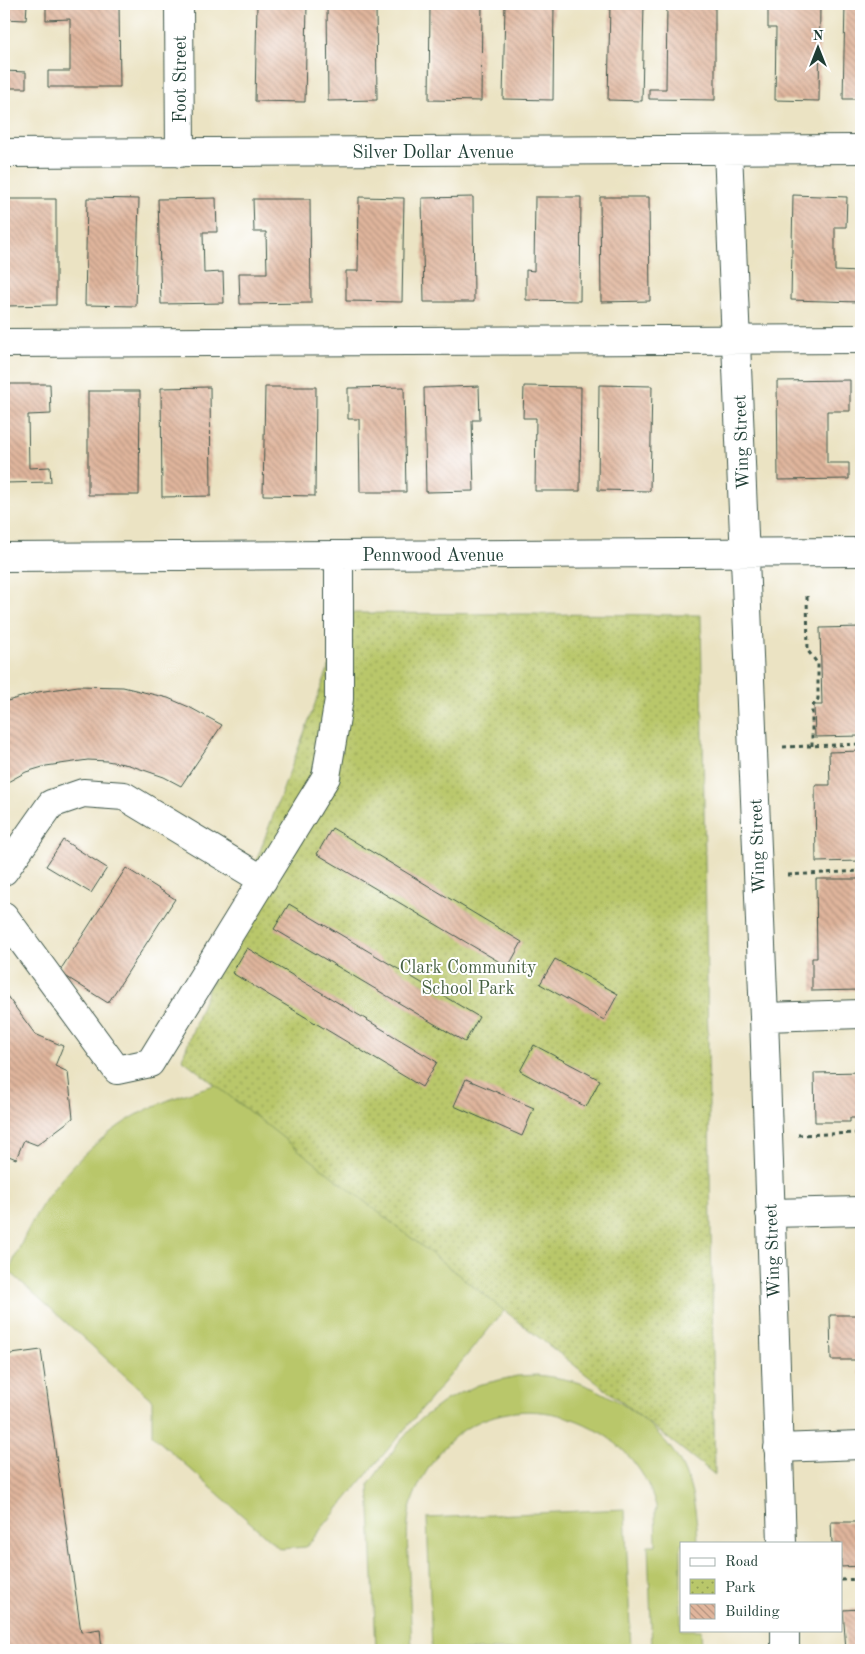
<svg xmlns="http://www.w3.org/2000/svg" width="865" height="1654" viewBox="0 0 865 1654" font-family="'Old Standard TT',serif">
	<defs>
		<pattern id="park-dots" width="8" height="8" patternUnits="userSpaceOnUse" patternTransform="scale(1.25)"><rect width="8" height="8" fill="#b9c76a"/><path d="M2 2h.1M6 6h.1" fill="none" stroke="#96a358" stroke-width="1.8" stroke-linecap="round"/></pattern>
		<pattern id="building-back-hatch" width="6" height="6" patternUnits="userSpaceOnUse" patternTransform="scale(1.25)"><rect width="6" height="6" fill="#e0b59c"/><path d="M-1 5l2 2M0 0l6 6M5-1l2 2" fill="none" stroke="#b59480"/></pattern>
	</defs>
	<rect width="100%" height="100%" fill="#fff"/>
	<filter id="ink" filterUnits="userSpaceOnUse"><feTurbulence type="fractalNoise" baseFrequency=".02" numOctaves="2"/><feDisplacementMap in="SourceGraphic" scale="10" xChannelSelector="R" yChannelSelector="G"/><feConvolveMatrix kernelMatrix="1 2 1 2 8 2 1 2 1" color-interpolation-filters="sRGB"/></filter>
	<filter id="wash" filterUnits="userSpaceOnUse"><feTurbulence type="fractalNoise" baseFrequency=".0096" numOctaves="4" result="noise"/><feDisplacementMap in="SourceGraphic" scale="20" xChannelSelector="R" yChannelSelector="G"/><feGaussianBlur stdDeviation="1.12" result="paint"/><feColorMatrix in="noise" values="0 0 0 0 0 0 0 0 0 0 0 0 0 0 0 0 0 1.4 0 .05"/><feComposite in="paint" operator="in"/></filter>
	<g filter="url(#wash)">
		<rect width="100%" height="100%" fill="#ebe3c3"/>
		<path fill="#b9c76a" stroke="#6c824f" d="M225,1082L525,1286L306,1547L280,1549L152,1435V1400L9,1271C18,1251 27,1229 39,1210C63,1171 100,1135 140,1113C167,1099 196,1090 225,1082Z
			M537,1375C553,1377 570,1379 585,1385C622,1399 666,1432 683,1468C694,1492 697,1517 698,1543H681V1630H701L702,1650H652L648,1545H656L655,1510H657C639,1432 545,1388 474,1424C447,1437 425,1469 414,1496C404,1521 408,1548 409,1574C410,1600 411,1625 412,1650H376L369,1484L398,1444L419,1420L446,1400L478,1385L517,1376Z
			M625,1509L631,1650H432L427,1518Z"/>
		<path fill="url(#park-dots)" stroke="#6c824f" d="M349,613L701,615L715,1475L182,1059Z"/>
		<g id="blocks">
			<path fill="url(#building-back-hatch)" d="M4,4H27L26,20L4,19Z
				M46,4H119L120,87H48V71H70V19L46,20Z
				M257,4H307L305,102L255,101Z
				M327,4H376L377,100L328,101Z
				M430,4H482L481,101L429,100Z
				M505,4H554L553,100L503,99Z
				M610,4H644L642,101L608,100Z
				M667,4H715V100L649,99V89H666Z
				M768,4H820L819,101L775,100L776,28H768Z
				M845,4H861V99H843Z
				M4,71L26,72V88H4Z
				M793,195L847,197L846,227H835V271L860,272L859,302L791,300Z
				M359,197L404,198L402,302L346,301V271H358Z
				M473,197L474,302H424L422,198Z
				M535,197H581L580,301L526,300V270L534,271Z
				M600,197H649L650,301L601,302Z
				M87,198L139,199L136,306L85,305Z
				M216,198L217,232H203L204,273L223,272L224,303L161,304L158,199Z
				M5,199H56V305L6,306Z
				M253,199H310L311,303L240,304L239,273H267L266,232H254Z
				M850,380V411H827V463H849V479L778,480L777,381Z
				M4,384H50L51,414L28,415L29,468L50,467L51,482L4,483Z
				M599,385L652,386L650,491L598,490Z
				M479,386L480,420H472L474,491L426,492L424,388Z
				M524,386L581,387L580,491H535L536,418H523Z
				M210,387L211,496L162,497L161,388Z
				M265,387H316L315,496L263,495Z
				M404,387L406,492H360L359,419H348V388Z
				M88,391H140L139,495H88Z
				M861,627V736L815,737L814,705H822L820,628Z
				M78,686L123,687L168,698L189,707L222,725L181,786L164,777L129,765L107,761L88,760L46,766L26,772L4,784V702L38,692Z
				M861,751V861L816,862L815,785H830L829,752Z
				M332,828L522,942L508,967L317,854Z
				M63,840L107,868L91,893L46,866Z
				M126,868L175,899L108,1003L59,972Z
				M816,879H859L861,990L812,991V958H817Z
				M289,904L479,1017L465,1042L274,929Z
				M247,948L437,1062L422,1087L232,973Z
				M555,959L618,994L604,1020L540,984Z
				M4,992L35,1034L63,1046L55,1066L68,1072L73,1118L37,1145L24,1140L16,1159L4,1154Z
				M534,1045L600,1080L586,1107L520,1071Z
				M861,1072V1118H850V1122H815L814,1073Z
				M466,1079L534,1108L522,1136L454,1106Z
				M830,1315H861V1374H858V1360H831Z
				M41,1350L81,1632L100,1629L102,1650H4V1355Z
				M856,1506H861V1566L841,1567V1543H832L831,1522H856Z
				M861,1609V1650H846L843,1610Z"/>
		</g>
	</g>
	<g filter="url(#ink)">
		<use href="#blocks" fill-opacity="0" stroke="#3e5649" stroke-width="1"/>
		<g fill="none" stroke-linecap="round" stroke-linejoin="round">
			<defs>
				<path id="minor" d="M179,4L180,153
					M728,150L764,1017L782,1543
					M4,153L861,149
					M4,343L861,339
					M4,557L861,552
					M4,871L51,804L83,793L124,796L263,880
					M4,916L117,1070L150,1063L326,777L339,699V555
					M764,1017L861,1014
					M770,1213L861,1211
					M778,1448L861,1445
					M785,1630V1650"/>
			</defs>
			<use href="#minor" stroke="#3e5649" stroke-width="30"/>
			<path stroke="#3e5649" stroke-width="3" stroke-dasharray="4 4" stroke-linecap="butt" d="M807,596L808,651L818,664V699L812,707V746
				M783,747L861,744
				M788,875L861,871
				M798,1135L861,1133
				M841,1580L861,1579"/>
			<use href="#minor" stroke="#fff" stroke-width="28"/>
		</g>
	</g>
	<g text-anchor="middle" stroke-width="4" stroke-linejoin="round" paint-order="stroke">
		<g font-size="18" fill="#1f3d34" stroke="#fff">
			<text transform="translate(180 79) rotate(-90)" y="6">Foot Street</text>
			<text x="433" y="158">Silver Dollar Avenue</text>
			<text transform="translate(741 442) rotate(-92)" y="6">Wing Street</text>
			<text x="433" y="561">Pennwood Avenue</text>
			<text transform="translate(757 846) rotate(-92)" y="6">Wing Street</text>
			<text transform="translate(772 1251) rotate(-92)" y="6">Wing Street</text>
		</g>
		<g font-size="18" fill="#466042" stroke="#fff">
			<text x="468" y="973">Clark Community<tspan x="468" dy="21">School Park</tspan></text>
		</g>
	</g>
	<rect width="865" height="1654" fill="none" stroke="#fff" stroke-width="20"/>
	<rect x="680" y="1542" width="162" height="90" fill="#ffffff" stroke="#a5b1ae"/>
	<rect x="690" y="1558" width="25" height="8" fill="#ffffff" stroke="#a5b1ae"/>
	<text x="725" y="1566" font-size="15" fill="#1f3d34">Road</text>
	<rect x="690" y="1579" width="25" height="15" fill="url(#park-dots)" stroke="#a5b1ae"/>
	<text x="725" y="1592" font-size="15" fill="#1f3d34">Park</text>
	<rect x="690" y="1604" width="25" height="15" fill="url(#building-back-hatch)" stroke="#a5b1ae"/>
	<text x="725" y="1616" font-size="15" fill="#1f3d34">Building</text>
	<g transform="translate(818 48)" stroke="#ffffff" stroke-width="4" paint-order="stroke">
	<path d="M0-4L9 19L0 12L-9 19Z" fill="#1f3d34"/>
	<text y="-8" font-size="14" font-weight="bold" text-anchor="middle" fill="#1f3d34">N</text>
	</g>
</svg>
